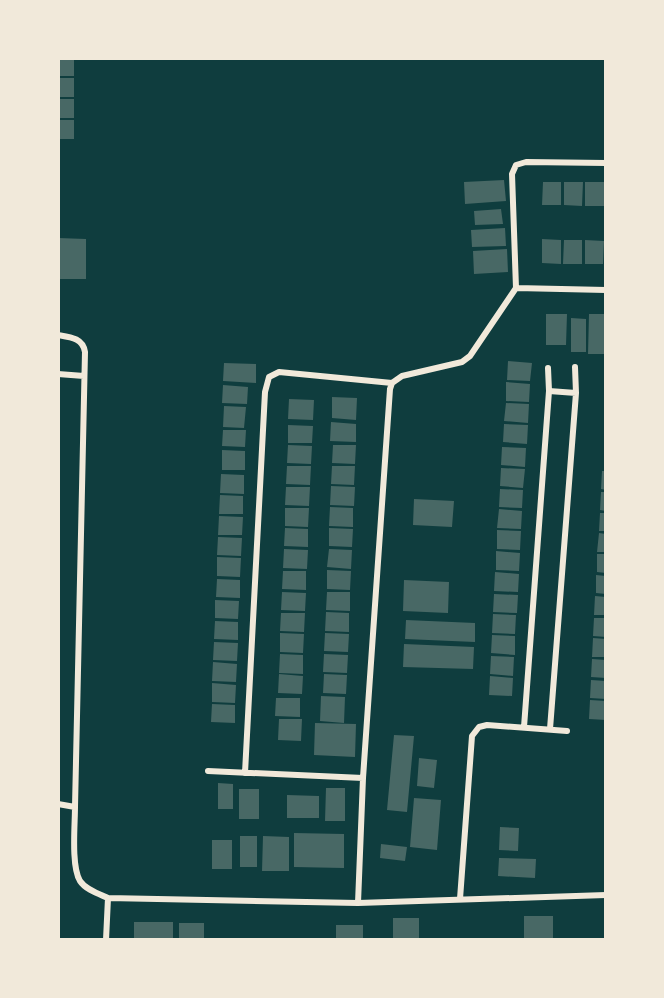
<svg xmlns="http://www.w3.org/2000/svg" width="664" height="998" viewBox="0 0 664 998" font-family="Roboto,sans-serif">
	<rect width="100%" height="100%" fill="#0f3d3e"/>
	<path fill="#486865" d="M58,58H74V76H58Z
		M58,78H74V97H58Z
		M58,99H74V118H58Z
		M58,120H74V139H58Z
		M504,180L506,201L465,204L464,182Z
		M543,182H561V205H542Z
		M564,182H583L582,206L564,205Z
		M585,182H604V206H585Z
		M501,209L503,224L475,225L474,211Z
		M505,228L506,246L472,247L471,230Z
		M58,238L86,239V279H58Z
		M542,239L561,240V264L542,263Z
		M564,240H582V264H563Z
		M585,240L604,241L603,264H585Z
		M507,249L508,272L474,274L473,251Z
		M546,314H567L566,345H546Z
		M589,314H606V354H588Z
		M571,318L586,319V352H571Z
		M508,361L532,363L530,381L507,380Z
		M224,363L256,364V383L223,381Z
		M506,382L530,384L529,402L506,401Z
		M223,385L248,387L247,404L222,403Z
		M332,397L357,398L356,420L332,418Z
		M289,399L314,400L313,420L288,419Z
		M506,403L529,404L528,423L504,421Z
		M224,406L246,407L244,428L223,427Z
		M331,422L356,424V442L330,441Z
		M504,424L528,425L527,444L503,442Z
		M288,425L313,426L312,443H288Z
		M223,430H246L245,447L222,446Z
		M288,445L312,446L311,464L287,463Z
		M333,445H356L355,464L332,463Z
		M502,447L526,448L525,467L501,465Z
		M222,450L245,451V470H222Z
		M287,466H311L310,485L286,484Z
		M332,466H355L354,485L331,484Z
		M501,468L525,469L523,488L500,486Z
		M602,471H606V490L601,489Z
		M221,474L244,475V494L220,493Z
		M331,486L355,487L354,506L330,505Z
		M286,487H310L309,506L285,505Z
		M500,489L523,490L522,508L499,507Z
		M601,492H606V511L600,510Z
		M220,495L243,496V514H219Z
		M414,499L454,501L452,527L413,525Z
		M330,507L353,508V527L329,526Z
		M285,508H309L308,527L285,526Z
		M499,509L522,511L521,529L497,528Z
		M600,513H606V531H599Z
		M219,516L243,517L242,535H218Z
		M285,528L308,529V547L284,546Z
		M329,528L353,529L352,547L329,546Z
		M497,530L521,531L520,550L497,549Z
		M599,533L606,534V552H597Z
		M218,537L242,538L241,556L217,555Z
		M284,549L308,550L307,569L283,568Z
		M329,549L352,550L351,569L327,567Z
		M496,551L520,553L519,571L496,570Z
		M597,554H606V573L597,572Z
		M217,557L241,558L240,577L217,576Z
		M327,570L351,571L350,590L327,589Z
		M283,571H306V590L282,589Z
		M495,572L519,574L518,592L494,591Z
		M596,575L606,576V594L596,593Z
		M217,579L240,580V598L216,597Z
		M404,580L449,582L448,613L403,611Z
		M282,592L306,593L305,611L281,610Z
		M327,592H350V611L326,610Z
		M494,594L518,595L517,613L493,612Z
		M595,596L606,597V615H594Z
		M215,600L239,601L238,619L215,618Z
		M326,612L349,613V632L325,631Z
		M281,613H305L304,632L280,631Z
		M493,614L516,615L515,634L492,633Z
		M594,618H606V637L593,636Z
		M406,620L475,623V642L405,639Z
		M215,621L238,622V640L214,639Z
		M280,633L304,634L303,653L280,652Z
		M325,633L349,634L348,652L324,651Z
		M492,635L515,636V655L491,653Z
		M593,638L606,639V657H592Z
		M214,642L238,643L237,661L213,660Z
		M404,644L474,647L473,669L403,667Z
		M280,654L303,655V674L279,673Z
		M324,654L348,655L347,673L323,672Z
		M491,656L514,657L513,676L490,674Z
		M592,659L606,660V678L591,677Z
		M213,662L237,664L236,682L212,681Z
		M279,674L303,676L302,694L278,693Z
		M324,674L347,675L346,694L323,693Z
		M490,676L513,678L512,696L489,695Z
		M591,680L606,681V699L590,698Z
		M212,683L236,685L235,703L212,702Z
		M321,696L345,697L344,723L320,721Z
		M276,698H300V717L275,716Z
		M590,700L606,701V720L589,719Z
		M212,704L235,705V723L211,722Z
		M279,719H302L301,741L278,740Z
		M315,723L356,724L355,757L314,755Z
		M394,735L414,736L407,812L387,810Z
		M419,758L437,760L434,788L417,786Z
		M218,783L233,784V809H218Z
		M326,788H345V821H325Z
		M239,789H259V819H239Z
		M287,795L319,796V818H287Z
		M414,798L441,800L437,850L410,847Z
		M500,827L519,828L518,851L499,850Z
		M294,833L344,834V868L294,867Z
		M240,836H257V867H240Z
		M263,836L289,837V871H262Z
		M212,840H232V869H212Z
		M381,844L407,847L405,861L380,858Z
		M499,858L536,859L535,878L498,876Z
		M524,916H553V940H524Z
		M393,918H419V940H393Z
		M134,922H173V940H134Z
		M179,923H204V940H179Z
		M336,925H363V940H336Z"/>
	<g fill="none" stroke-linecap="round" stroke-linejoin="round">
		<path stroke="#f1e9da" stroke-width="6" d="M516,288L512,174L516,165L526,162L606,163
			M58,335C70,337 83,338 85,352L75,807C75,825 71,866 80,881C86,890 99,894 108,898L358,903L606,895
			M58,374L84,376
			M549,391L576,393
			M524,727L549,391L548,368
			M550,729L576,393L575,367
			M208,771L363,778
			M245,773L265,392L269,377L279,372L392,383
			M58,804L75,807
			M460,899L472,736L479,727L487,725L567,731
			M358,903L363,778L390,389L392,383L402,376L462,362L470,356L516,288L606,290
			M106,940L108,898"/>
	</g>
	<rect width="664" height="998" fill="none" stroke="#f1e9da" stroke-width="120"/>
</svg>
